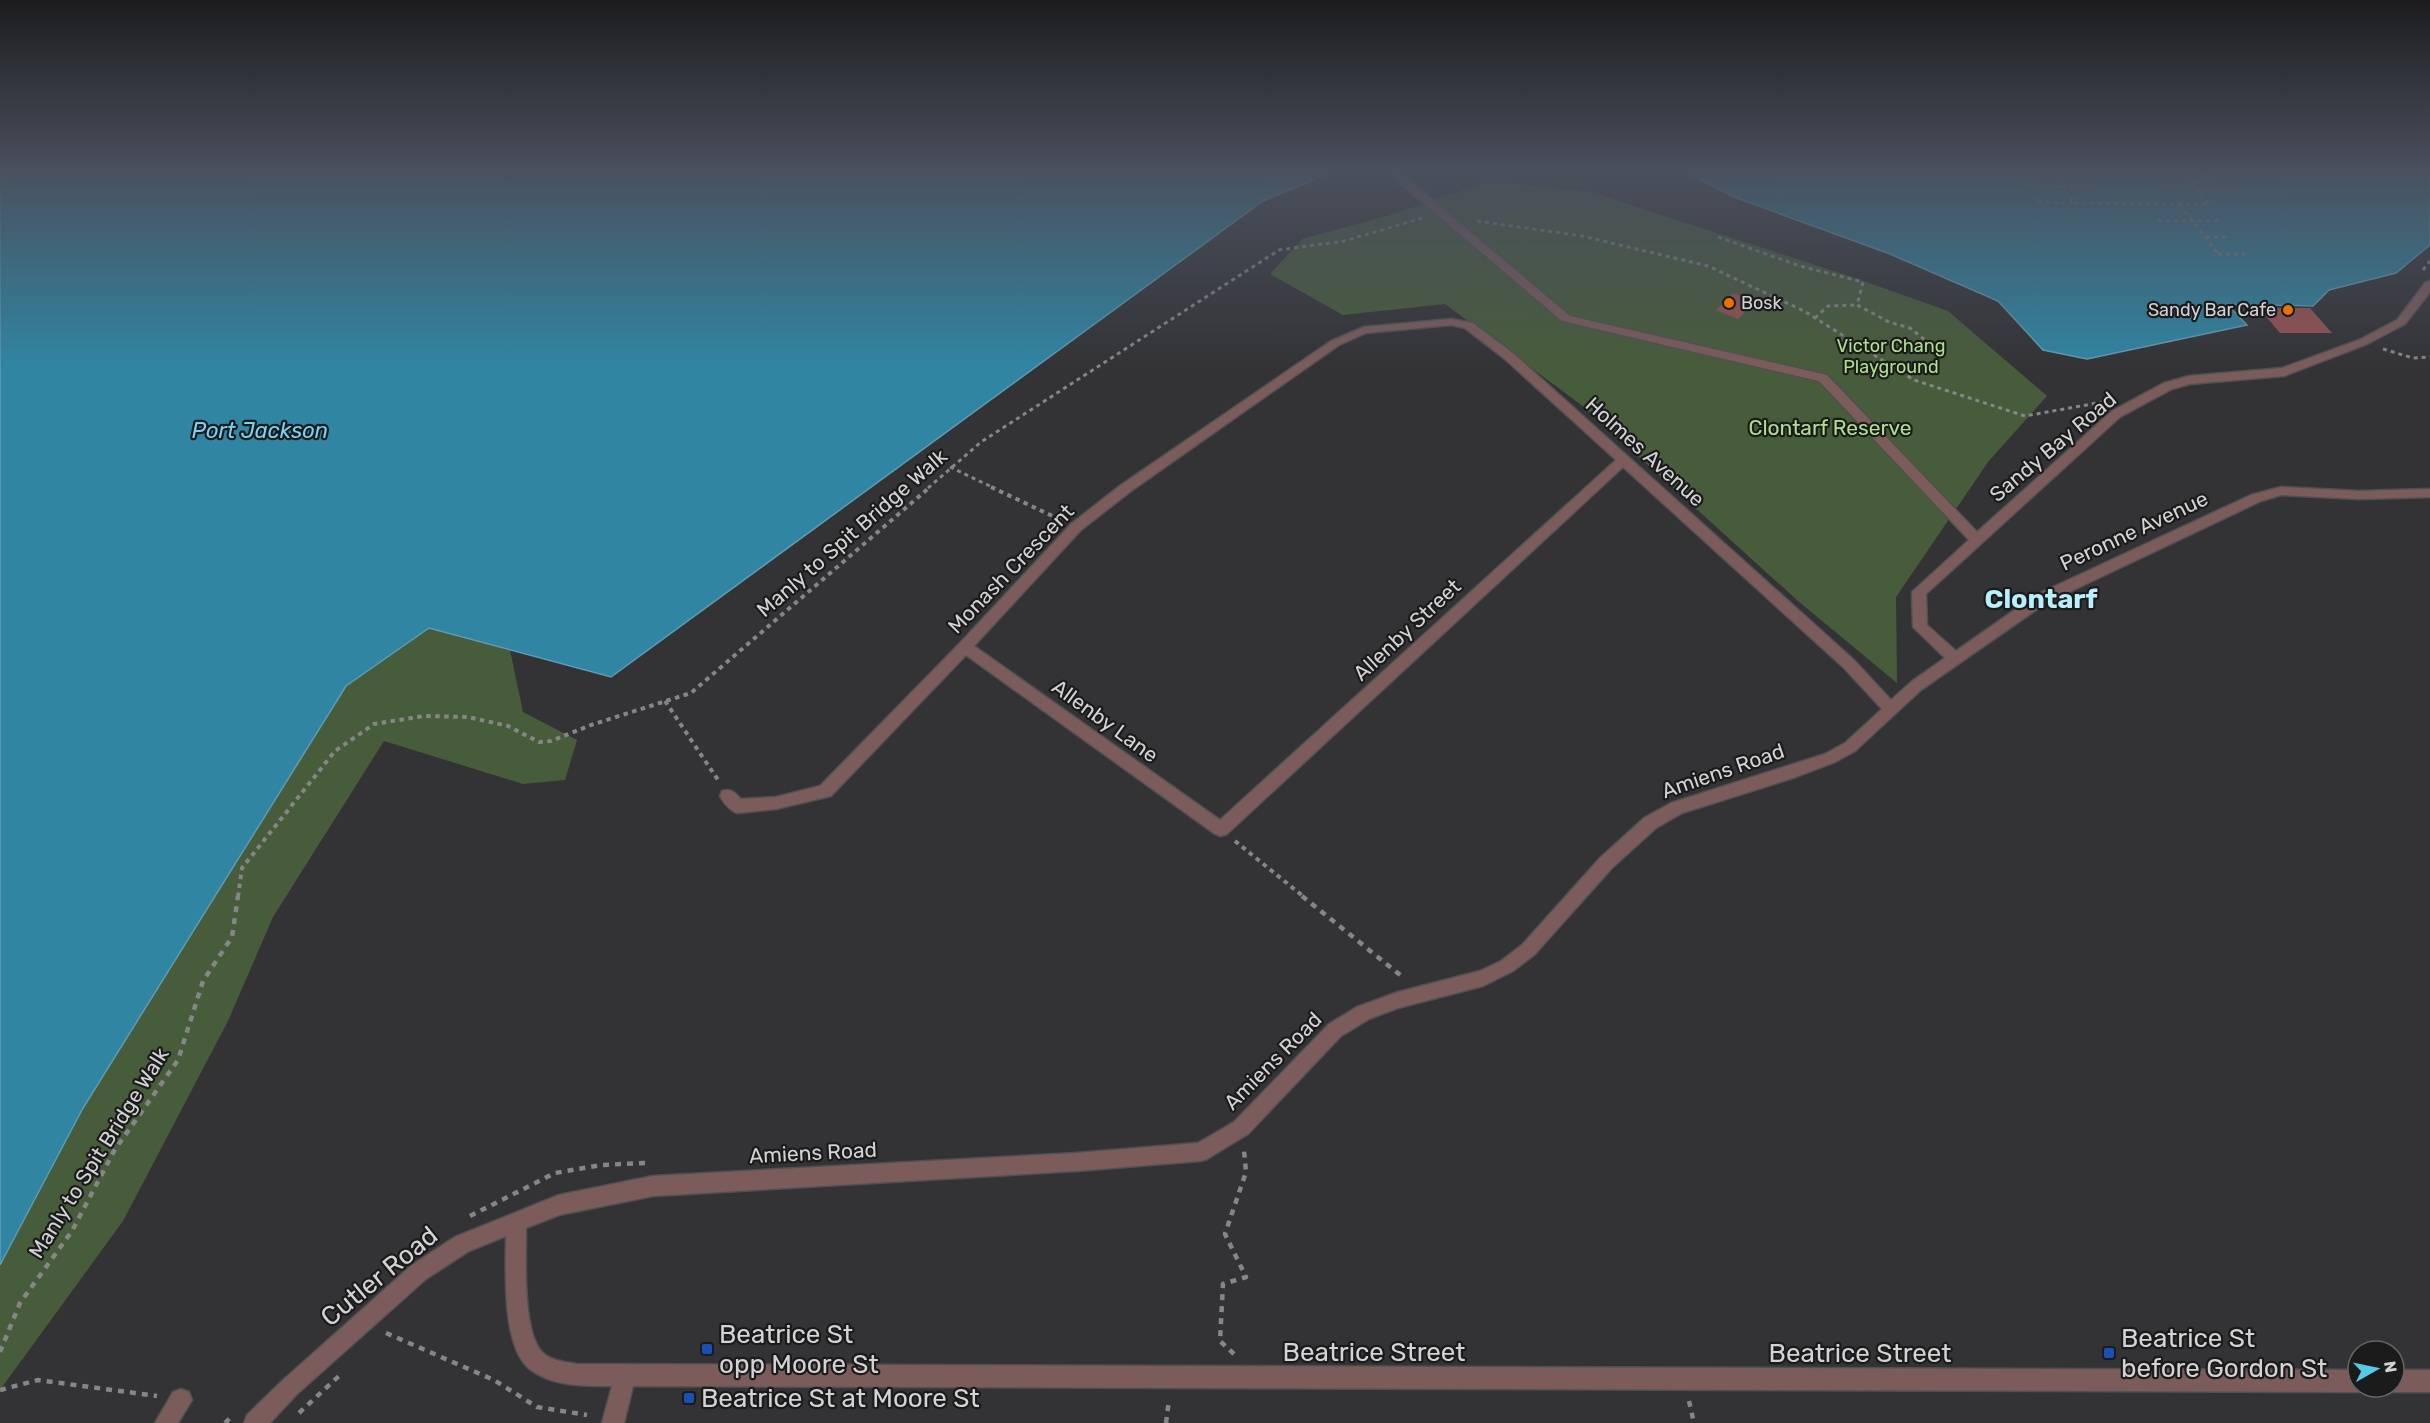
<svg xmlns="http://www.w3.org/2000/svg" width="2430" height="1423" viewBox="0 0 2430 1423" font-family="Rubik,sans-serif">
	<rect width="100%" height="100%" fill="#333336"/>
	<path fill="#475c3a" d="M1491,181L1591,192L1858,279L1948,311L2047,396L1988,462L1896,597L1897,683L1798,601L1584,407L1445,304L1343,315L1270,274L1302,239L1387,216Z
		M429,628L510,650L523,712L577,740L565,780L523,784L384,741L273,917L228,1021L123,1221L0,1390V1265L83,1108L346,686Z"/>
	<path fill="#3085a3" stroke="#619cb2" stroke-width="1.5" d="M0,169H1340L1263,201L611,677L429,628L346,686L83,1108L0,1265Z
		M1679,169H2430V245L2396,273L2329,290L2313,306L2227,304L2247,325L2087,359L2043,350L1998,301L1890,254L1734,197Z"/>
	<path fill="#965252" d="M1733,293L1755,302L1738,319L1716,310Z
		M2259,308H2310L2332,333H2280Z"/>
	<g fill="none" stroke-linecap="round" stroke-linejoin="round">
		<defs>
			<path id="minor" d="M1388,169H1396L1570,316L1827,375L1977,532L2112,411L2164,383L2189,376L2282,368L2359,340L2397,320L2426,282L2430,281V292L2405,324L2367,344L2284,376L2190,384L2172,389L2120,417L1926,594L1927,625L1956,651L2036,595L2251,495L2281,487L2359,491L2430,489V497L2359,499L2281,495L2261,501L2046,603L1921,690L1855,751L1835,762L1790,779L1682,813L1656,828L1612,868L1534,955L1513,971L1483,986L1398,1008L1369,1019L1341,1036L1248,1134L1207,1159L1200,1161L1076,1171L653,1196L559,1215L526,1228C526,1257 522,1331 542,1352C551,1361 565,1362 577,1364L2358,1370V1387L2365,1388L2358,1392L633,1386L624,1423H602L612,1386C585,1386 554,1387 531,1370C501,1348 506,1270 506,1236L469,1251L426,1279L296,1395L270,1423H244L247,1415L282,1381L412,1265L455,1237L559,1195L653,1176L1076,1153L1198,1143L1234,1122L1329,1024L1357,1007L1398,992L1480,971L1501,961L1522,945L1600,858L1644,818L1671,803L1825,754L1845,743L1882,709L1844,668L1623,467L1227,834L1221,836L1215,834L966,655L831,796L776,809L737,813C729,810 724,803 720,796L722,791C731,788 735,793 741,799L776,797L820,786L960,643L1071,524L1121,485L1331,341L1364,327L1451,319L1473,323L1514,354L1854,660L1891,700L1911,682L1945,658L1913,627L1912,592L1969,540L1819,381L1562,321L1388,173ZM1451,325L1465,328L1506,360L1616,460L1220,820L974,646L1081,530L1131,491L1339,345L1366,333Z
				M2394,1370H2430V1392H2394L2387,1388L2394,1387Z
				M181,1389L189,1392L192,1400L178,1423H155L173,1392Z"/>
		</defs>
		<use href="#minor" stroke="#505053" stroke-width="3"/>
		<path stroke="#868689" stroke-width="3" stroke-dasharray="4 4" stroke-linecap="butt" d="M2015,169L2050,170
			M2151,169L2181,170
			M2181,169L2209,204
			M2052,171H2078
			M2186,175L2221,176
			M2025,186L2062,187
			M2062,186H2090
			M2159,186H2194
			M2200,192H2235
			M2037,202L2074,203L2050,169
			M2074,203L2210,204
			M2180,205L2219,255
			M1477,221L1582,236L1708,266L1804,311L1914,380L2025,416L2103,402
			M2158,221H2218
			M1718,237L1800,266L1863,282L1857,305L1889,322L1910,328L1925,340
			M2206,237H2230
			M2218,254H2245
			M2423,270L2430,261
			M1815,318L1828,306L1857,305
			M2383,349L2413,358L2430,357
			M950,467L994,488
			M928,488L981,442L1279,250L1344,241L1423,218"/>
		<path stroke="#868689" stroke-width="4" stroke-dasharray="4.5 4.5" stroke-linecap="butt" d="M991,487L1061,520
			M665,701L718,780
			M1235,841L1304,897
			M238,897L242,868L335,751L374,724L424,716L468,717L508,726L539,742L551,741L591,725L691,693L930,487"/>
		<path stroke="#868689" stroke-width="4.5" stroke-dasharray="6 6" stroke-linecap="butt" d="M1302,896L1404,978
			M470,1216L555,1173L601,1165L646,1163
			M386,1333L494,1380L537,1407L587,1415
			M0,1352L20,1303L72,1231L114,1151L178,1060L203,981L232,937L238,896
			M1234,1354L1220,1341L1223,1284L1246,1277L1225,1234L1246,1172L1244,1150
			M0,1390L38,1380L157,1396
			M1689,1401L1694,1423
			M299,1413L340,1375
			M225,1423L233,1415
			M1166,1423L1169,1400"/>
		<use href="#minor" fill="#7b5c5b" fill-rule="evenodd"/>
	</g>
	<linearGradient id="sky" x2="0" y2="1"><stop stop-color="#1c1c1e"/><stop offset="0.46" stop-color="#4a505d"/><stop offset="1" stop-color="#4a505d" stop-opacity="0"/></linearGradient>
	<rect width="2430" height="369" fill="url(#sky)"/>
	<g fill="#e8710a" stroke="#1b1b1c" stroke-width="2">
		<circle cx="1729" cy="303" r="6"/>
		<circle cx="2288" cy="310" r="6"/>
	</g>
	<g fill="#1a4fb4" stroke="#1b1b1c" stroke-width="2">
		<rect x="701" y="1343" width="12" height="12" rx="3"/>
		<rect x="2103" y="1347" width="12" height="12" rx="3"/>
		<rect x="683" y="1392" width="12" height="12" rx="3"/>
	</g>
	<g text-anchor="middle" stroke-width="4.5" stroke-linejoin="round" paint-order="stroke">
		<g font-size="18" fill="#d3d3d5" stroke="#1b1b1c" text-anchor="start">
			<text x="1741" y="309">Bosk</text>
			<text x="2276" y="316" text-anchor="end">Sandy Bar Cafe</text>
		</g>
		<g font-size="18" fill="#ade08e" stroke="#1b1b1c">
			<text x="1891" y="352">Victor Chang<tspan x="1891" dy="21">Playground</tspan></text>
		</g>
		<g font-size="21" fill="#ade08e" stroke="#1b1b1c">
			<text x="1830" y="435">Clontarf Reserve</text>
		</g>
		<g font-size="21" fill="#d3d3d5" stroke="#1b1b1c">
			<text transform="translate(2053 447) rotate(-40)" y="7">Sandy Bay Road</text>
			<text transform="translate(1645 452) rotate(42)" y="7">Holmes Avenue</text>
			<text transform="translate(2134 531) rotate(-25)" y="7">Peronne Avenue</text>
			<text transform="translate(852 533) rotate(-41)" y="7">Manly to Spit Bridge Walk</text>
			<text transform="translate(1011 569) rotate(-46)" y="7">Monash Crescent</text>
			<text transform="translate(1407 630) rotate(-43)" y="7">Allenby Street</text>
			<text transform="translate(1105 721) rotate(36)" y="7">Allenby Lane</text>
			<text transform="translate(1723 771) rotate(-19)" y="7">Amiens Road</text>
			<text transform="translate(1273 1061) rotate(-45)" y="7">Amiens Road</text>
			<text transform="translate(99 1153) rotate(-58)" y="7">Manly to Spit Bridge Walk</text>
			<text transform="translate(813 1153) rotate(-3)" y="7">Amiens Road</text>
		</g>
		<g font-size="22" font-style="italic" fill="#79d2f4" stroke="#1b1b1c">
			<text x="260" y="438">Port Jackson</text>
		</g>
		<g font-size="26" fill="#d3d3d5" stroke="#1b1b1c">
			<text transform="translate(379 1276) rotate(-39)" y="9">Cutler Road</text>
			<text x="1374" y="1361">Beatrice Street</text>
			<text x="1860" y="1362">Beatrice Street</text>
		</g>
		<g font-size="26" fill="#d3d3d5" stroke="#1b1b1c" text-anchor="start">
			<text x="719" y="1343">Beatrice St<tspan x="719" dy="30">opp Moore St</tspan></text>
			<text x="2121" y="1347">Beatrice St<tspan x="2121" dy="30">before Gordon St</tspan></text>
			<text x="701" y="1407">Beatrice St at Moore St</text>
		</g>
		<g font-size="27" font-weight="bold" fill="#b7effd" stroke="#1b1b1c">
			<text x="2041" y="608">Clontarf</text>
		</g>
	</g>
	<g transform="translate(2376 1369) rotate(81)"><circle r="28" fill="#1b1b1c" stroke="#656566" stroke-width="1.5"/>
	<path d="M0-4.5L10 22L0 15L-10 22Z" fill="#57c9e2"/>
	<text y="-9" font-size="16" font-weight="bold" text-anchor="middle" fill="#d3d3d5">N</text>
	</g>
</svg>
